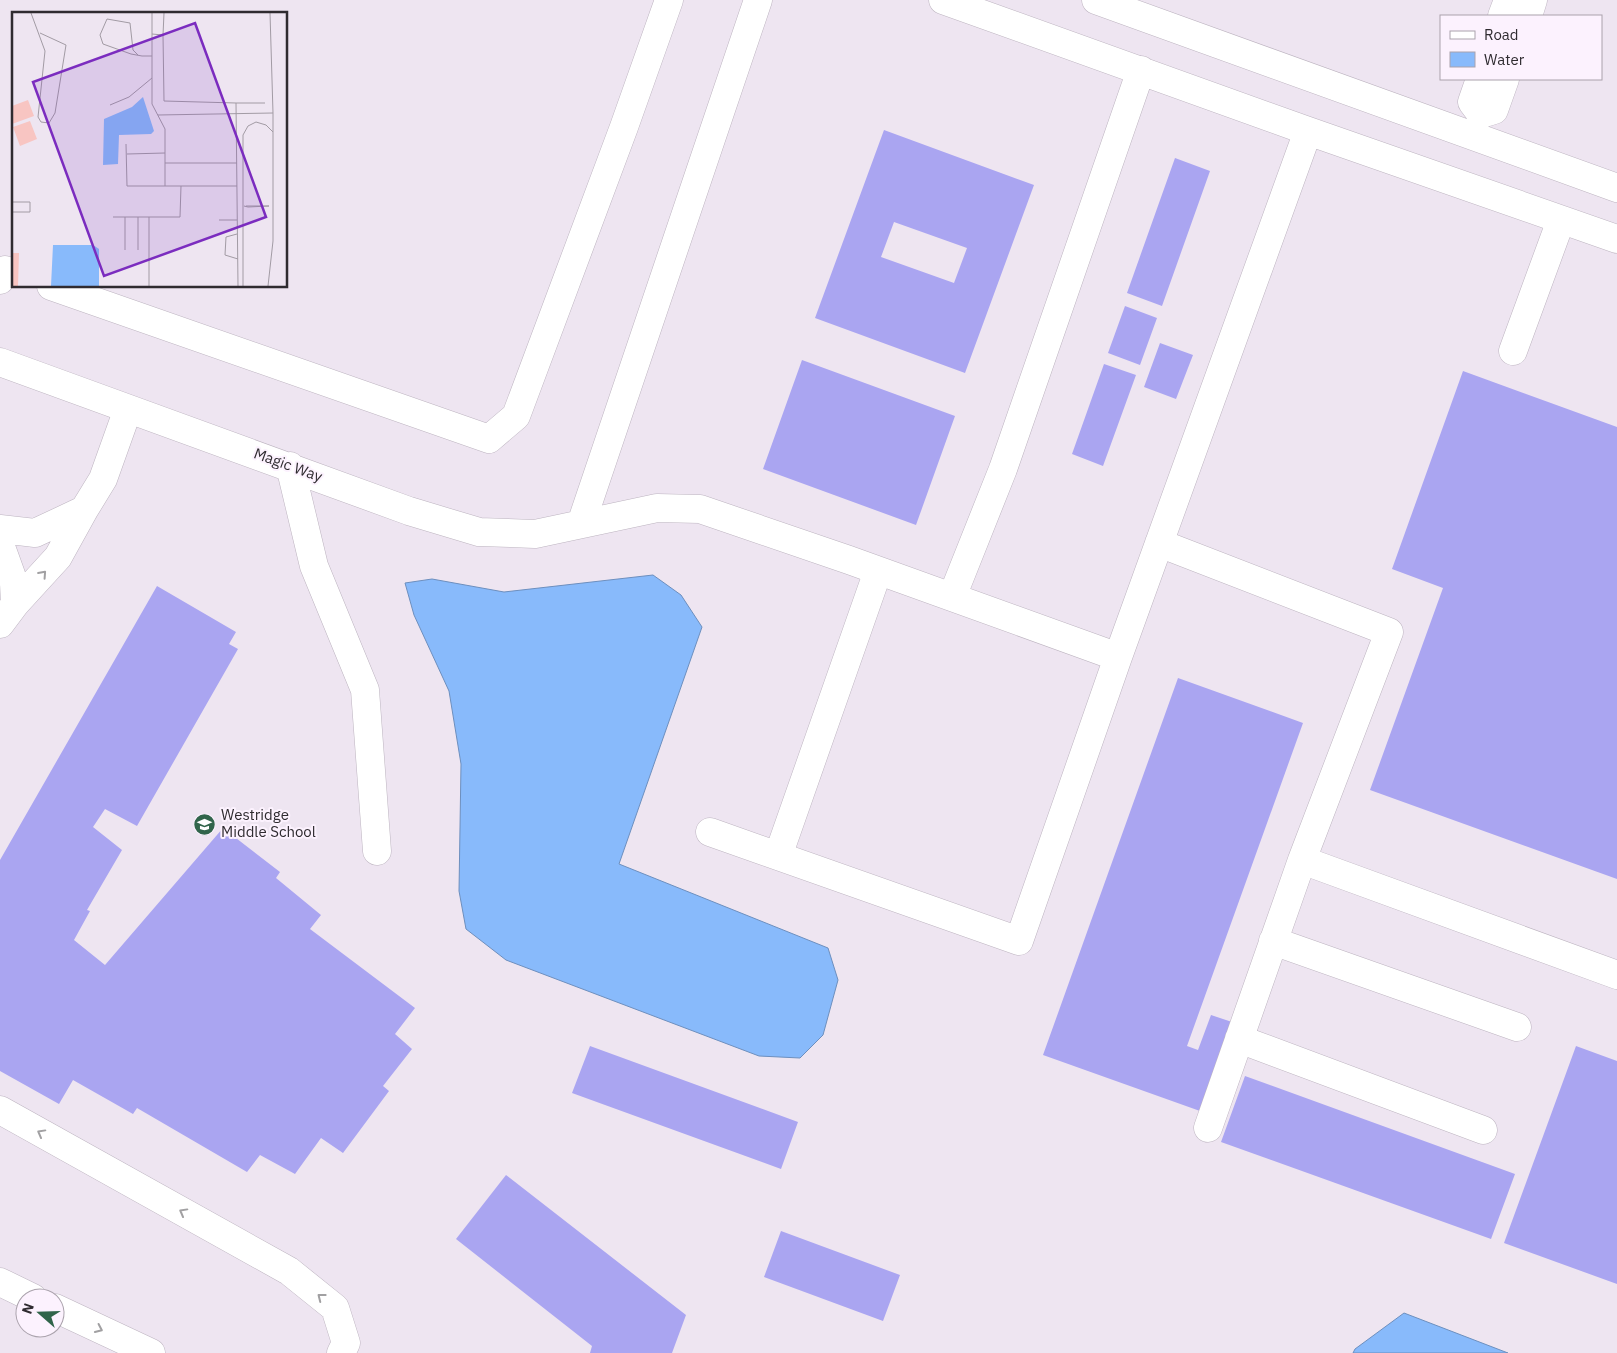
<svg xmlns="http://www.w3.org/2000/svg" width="1617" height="1353" viewBox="0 0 1617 1353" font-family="'IBM Plex Sans',sans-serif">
	<rect width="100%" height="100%" fill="#eee5f1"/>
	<path fill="#88bafb" stroke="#6d8fbe" d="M653,575L681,595L702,627L619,864L828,948L838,980L823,1035L800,1058L759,1056L506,960L466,929L459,891L461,764L449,691L414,615L405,583L432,579L504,592Z
		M1404,1313L1508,1353H1353L1355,1349Z"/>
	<path fill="#aaa5f1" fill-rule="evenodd" d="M884,130L1034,185L965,373L815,318ZM894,222L967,248L954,283L881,257Z
		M1175,158L1210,171L1162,306L1127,293Z
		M1125,306L1157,318L1140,365L1108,353Z
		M1160,343L1193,355L1176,399L1144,387Z
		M802,360L955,416L916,525L763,469Z
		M1104,364L1136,375L1103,466L1072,454Z
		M1463,371L1617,427V879L1370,790L1443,588L1392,569Z
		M157,586L236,632L229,644L238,649L137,826L105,809L93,827L122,850L87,910L90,911L74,940L105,965L223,828L280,872L276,878L321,915L310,929L415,1008L395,1034L412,1049L383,1086L389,1091L343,1153L321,1138L295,1174L260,1155L247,1172L137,1108L133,1114L73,1080L59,1104L0,1071V860Z
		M1178,678L1303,723L1187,1046L1198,1050L1211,1015L1232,1022L1200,1111L1043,1055Z
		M590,1046L798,1122L781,1169L572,1093Z
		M1576,1046L1617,1061V1284L1504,1243Z
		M1245,1076L1515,1174L1491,1239L1221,1142Z
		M506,1175L686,1315L672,1353H590L592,1346L456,1239Z
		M781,1231L900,1275L883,1321L764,1277Z"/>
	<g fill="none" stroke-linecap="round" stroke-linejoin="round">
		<defs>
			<path id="minor" d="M943,0L1308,131L1617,239
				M1096,0L1617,188
				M1502,16L1508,0
				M1528,16L1533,0
				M1480,79L1472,102L1481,114
				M1481,114L1494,110L1505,79
				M0,280L5,270L14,273
				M51,286L489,439L516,416L624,127L669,0
				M1513,351L1561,220
				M0,362L409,511L479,532L535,534L657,508L700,509L849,560L1118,657
				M290,466L314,566L365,690L377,851
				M581,524L758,0
				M0,529L35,533L84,510
				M1159,543L1389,632L1302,860L1617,975
				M0,544L14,583L15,604
				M952,597L1003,469L1141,70
				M0,624L15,604L58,557L84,510L103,479L128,409
				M710,832L1019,941L1118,657L1308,131
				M778,856L878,571
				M1273,941L1517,1027
				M1239,1039L1483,1130
				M0,1110L289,1271L335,1308L346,1343L341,1353
				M1208,1128L1302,860
				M0,1282L33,1298
				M55,1308L151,1353"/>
		</defs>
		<use href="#minor" stroke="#bdb4c0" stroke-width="29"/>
		<use href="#minor" stroke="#fff" stroke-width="28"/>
	</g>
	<defs><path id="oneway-chevron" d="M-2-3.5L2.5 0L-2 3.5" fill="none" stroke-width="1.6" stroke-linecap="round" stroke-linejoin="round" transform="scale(1.25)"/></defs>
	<g stroke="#a1a0a2">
		<use href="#oneway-chevron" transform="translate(43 574) rotate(-48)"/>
		<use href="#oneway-chevron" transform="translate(41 1133) rotate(-151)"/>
		<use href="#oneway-chevron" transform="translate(183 1212) rotate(-151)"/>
		<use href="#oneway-chevron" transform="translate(321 1297) rotate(-142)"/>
		<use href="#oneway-chevron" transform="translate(99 1329) rotate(25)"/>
	</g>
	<defs>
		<symbol id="school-disc" viewBox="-11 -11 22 22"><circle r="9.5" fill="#30644a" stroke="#fcf2fe"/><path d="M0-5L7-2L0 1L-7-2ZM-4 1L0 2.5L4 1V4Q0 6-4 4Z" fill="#fff"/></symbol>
	</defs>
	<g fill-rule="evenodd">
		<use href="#school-disc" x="192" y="812" width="25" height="25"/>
	</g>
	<g text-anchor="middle" stroke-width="4" stroke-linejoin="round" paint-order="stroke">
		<g font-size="15" fill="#2f2b30" stroke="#fcf2fe">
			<text transform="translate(288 465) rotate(20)" y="5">Magic Way</text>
		</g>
		<g font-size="15" fill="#2f2b30" stroke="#fcf2fe" text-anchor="start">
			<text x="221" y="820">Westridge<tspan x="221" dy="17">Middle School</tspan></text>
		</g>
	</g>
	<g transform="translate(12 12)">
		<rect width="275" height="275" fill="#eee5f1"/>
		<path d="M16,88L22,104L0,112V94ZM18,109L25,127L8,134L1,115ZM0,241H7L6,274H0Z" fill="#f8c5c2"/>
		<path d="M131,85L142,119L139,122L107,123L106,152L91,153L92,107L120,95ZM41,233H81L87,237V274H39Z" fill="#88bafb"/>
		<path fill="none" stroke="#a29ba4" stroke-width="1" d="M19,1L33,39L26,105L29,110L37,111L43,101L54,33L28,21M140,1V92L153,117V174M258,1L261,101M140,22L151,23L152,89L224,91M151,23L152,1M126,43L121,38L118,11L95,7L88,23L91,32L119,42L130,44H140M98,93L117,85L140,66M146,103L261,101V229L256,274M114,132L115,174H225M115,142L153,141M153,151H225M0,190H18V200H0M232,194L236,195L257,194H234M101,205H137M126,205V238M207,208H225M225,222L214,225L213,243L226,247M113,238V205M137,274V205H168L169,174M226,274L224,91H253M231,274V123L236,114L244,110L254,113L261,120"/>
		<path fill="#7b2cbf" fill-opacity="0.15" stroke="#7b2cbf" stroke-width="2.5" d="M183,11L254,205L92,264L21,70Z"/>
		<rect width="275" height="275" fill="none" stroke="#2f2b30" stroke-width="2.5"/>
	</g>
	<rect x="1440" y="15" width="162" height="65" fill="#fcf2fe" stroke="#aaa2ac"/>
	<rect x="1450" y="31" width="25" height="8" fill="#ffffff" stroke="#aaa2ac"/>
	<text x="1484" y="40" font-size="15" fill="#2f2b30">Road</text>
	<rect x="1450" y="52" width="25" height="15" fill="#88bafb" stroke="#aaa2ac"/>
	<text x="1484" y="65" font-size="15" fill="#2f2b30">Water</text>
	<g transform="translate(40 1313) rotate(290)"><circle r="24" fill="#fcf2fe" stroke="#aaa2ac"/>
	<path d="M0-4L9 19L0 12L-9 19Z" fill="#30644a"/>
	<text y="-8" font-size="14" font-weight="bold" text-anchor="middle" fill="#2f2b30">N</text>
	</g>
</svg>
